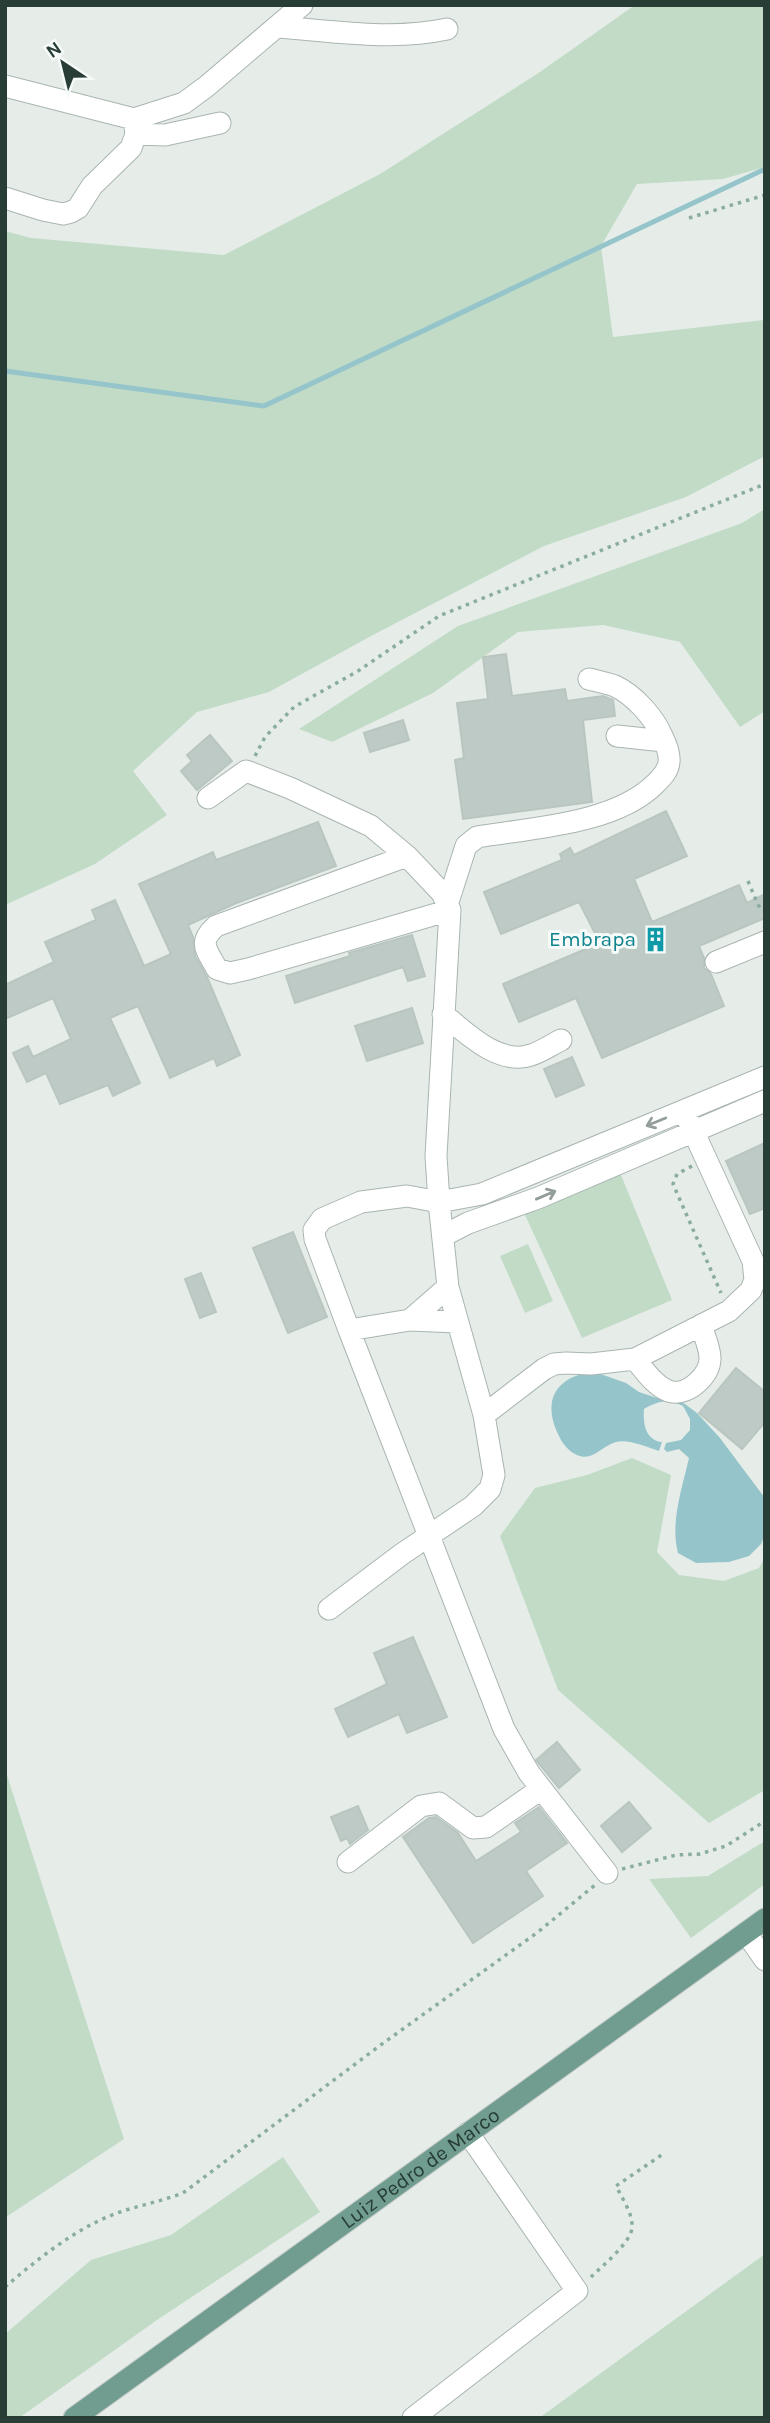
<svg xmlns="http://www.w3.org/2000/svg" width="770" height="2423" viewBox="0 0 770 2423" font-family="Karla,sans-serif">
	<rect width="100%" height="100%" fill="#e6ede9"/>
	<path fill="#c1dbc7" d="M635,5H765V167L723,179L637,184L601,246L613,337L765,320V456L686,497L544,546L371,636L269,692L197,712L133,771L167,815L95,864L5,905V231L31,238L224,255L380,174L537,74Z
		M765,509V711L740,727L680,642L603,625L518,632L433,693L332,742L299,729L458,626L742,523Z
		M619,1170L672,1300L582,1338L524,1213Z
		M528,1244L553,1301L525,1313L500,1256Z
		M632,1458L671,1475L657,1552L679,1575L724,1581L759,1568L765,1557V1790L709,1823L558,1690L500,1536L535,1488L587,1475Z
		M5,1769L124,2139L6,2217L5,2216Z
		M765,1841V1884L691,1938L649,1879L708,1876Z
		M283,2157L320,2212L157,2320L19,2418H5V2334L91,2260L171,2235Z
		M765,2254V2418H539Z"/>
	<path fill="#95c5cb" d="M595,1372L626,1383L639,1392L657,1398L674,1399L685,1404L697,1413L720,1438L765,1498V1534L761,1544L749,1556L729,1562L696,1563L678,1553C670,1522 682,1489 689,1458L679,1449L667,1452L664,1449L666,1443L681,1440L690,1430V1419L683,1406C668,1399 659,1400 644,1409C643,1423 645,1440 662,1442L659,1451C646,1447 629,1439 616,1442C602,1446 592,1462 577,1455C569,1452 562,1443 559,1436C541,1401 556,1375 595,1372Z"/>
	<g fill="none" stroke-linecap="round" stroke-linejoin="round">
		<path stroke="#95c5cb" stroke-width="5" d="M5,371L264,406L765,169"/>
	</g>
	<path fill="#becac5" stroke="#b9c6c0" stroke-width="2" d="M506,654L512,696L565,689L567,701L603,696L613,700L615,716L583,720L592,802L463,819L455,760L464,758L457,703L488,699L483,657Z
		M403,720L409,740L370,752L364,733Z
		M210,735L232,761L197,790L181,771L192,761L187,755Z
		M666,811L687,856L634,879L652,922L739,885L747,903L765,894V918L699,946L704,958V968L711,974L724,1006L602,1058L576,998L519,1022L503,984L600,943L579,902L501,934L484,892L562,860L560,854L570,848L574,855Z
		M318,822L336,866L234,904L188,925L193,937L195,956L207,977L240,1055L217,1066L214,1058L170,1078L138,1006L110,1018L140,1083L113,1096L108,1085L60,1104L46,1073L27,1082L13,1053L28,1046L33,1057L71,1039L53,998L5,1019V985L54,962L45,942L96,920L92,910L115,900L144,966L171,954L139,884L213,852L216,860Z
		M412,935L425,976L408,981L403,967L295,1003L286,976L350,956L349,953Z
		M412,1008L423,1043L367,1061L355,1026Z
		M572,1057L584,1085L556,1097L544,1069Z
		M765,1143V1208L750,1214L726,1161Z
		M293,1232L327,1317L288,1333L253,1248Z
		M201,1273L216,1312L200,1318L185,1279Z
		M736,1368L765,1392V1422L742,1449L699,1413Z
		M413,1637L447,1717L407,1733L399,1714L348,1737L335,1709L387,1684L374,1653Z
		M557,1742L580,1770L559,1788L536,1760Z
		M629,1802L651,1828L622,1852L601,1826Z
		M358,1806L368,1830L350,1844L347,1838L341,1841L331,1817Z
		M539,1807L567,1843L526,1871L543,1896L473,1943L403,1837L429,1818L436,1817L458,1833L476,1861L521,1832L515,1823Z"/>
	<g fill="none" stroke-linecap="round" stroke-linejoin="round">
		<defs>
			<path id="minor" d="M278,27C333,31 392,41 447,29
				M5,86L134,119L184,103L207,86L302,5
				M136,134L165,135L220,123
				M5,198L43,210L63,214L71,212L78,208L92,186L131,148L136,134L134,119
				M617,736L664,741
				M208,798L246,771L290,788L371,826L407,856L442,893L450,910L436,1156L439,1202L448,1287L484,1415L494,1475L490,1489L473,1506L402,1554L329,1609
				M407,856L216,926C197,943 207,950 217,969L230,973L248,969L450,910
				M448,902L466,846L477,837C531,828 615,824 655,784C661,778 668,772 669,762C670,754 666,744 662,736C654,717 634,695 615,686C607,683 597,681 589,679
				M716,962L765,942
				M443,1014C466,1033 499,1066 531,1055C541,1052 551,1045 561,1040
				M443,1236L468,1223L538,1198L765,1101
				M448,1287L410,1320L349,1330L315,1239L314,1230L322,1219L361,1202L407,1196L439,1202L482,1194L765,1077
				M410,1320L457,1322
				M349,1330L504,1729L529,1773L607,1873
				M635,1359C644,1370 657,1389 672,1392C689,1395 710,1375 710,1358C710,1348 704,1335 701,1325
				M484,1415L544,1369L554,1364L566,1363L591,1364L635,1359L729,1311L751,1290L755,1280L753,1261L684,1111
				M348,1862L421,1806L439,1803L473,1828L486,1827L541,1789
				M746,1933L765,1960
				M413,2418L577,2291L468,2133"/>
			<g id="major">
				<path id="s1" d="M74,2418L765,1919"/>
			</g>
		</defs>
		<use href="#minor" stroke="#a9b5b0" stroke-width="23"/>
		<use href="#major" stroke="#c3c9c7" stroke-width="23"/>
		<path stroke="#8aada0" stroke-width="3.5" stroke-dasharray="3.5 5" stroke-linecap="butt" d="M689,218L765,195
			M255,756L265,737L294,707L358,671L439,616L765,484
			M748,881L758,905L765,912
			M692,1166L677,1174L673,1184L721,1293
			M622,1869L676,1855L700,1854L726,1846L765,1821
			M591,2277C602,2266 632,2242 632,2227C633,2214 622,2198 616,2186L663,2154
			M5,2287C39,2258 77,2227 120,2212C141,2205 162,2201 183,2193L382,2044L538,1932L595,1885"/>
		<use href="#minor" stroke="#fff" stroke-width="21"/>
		<use href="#major" stroke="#709d8f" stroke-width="21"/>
	</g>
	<defs><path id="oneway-shaft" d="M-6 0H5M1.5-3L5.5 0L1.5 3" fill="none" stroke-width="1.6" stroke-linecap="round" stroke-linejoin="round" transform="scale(1.75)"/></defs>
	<g stroke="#939e9a">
		<use href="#oneway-shaft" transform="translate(656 1122) rotate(158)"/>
		<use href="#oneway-shaft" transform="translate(546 1195) rotate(-23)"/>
	</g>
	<defs>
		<symbol id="building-bare" viewBox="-9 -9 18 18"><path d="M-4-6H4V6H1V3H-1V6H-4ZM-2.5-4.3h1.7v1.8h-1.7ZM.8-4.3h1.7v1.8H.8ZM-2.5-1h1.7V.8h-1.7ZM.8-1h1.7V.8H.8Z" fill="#0f9aa8" stroke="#f6faf8" stroke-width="2.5" paint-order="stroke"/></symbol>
	</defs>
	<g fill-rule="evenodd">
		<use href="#building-bare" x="638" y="922" width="35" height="35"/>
	</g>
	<g text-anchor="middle" stroke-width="6" stroke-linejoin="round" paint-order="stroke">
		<g font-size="21" fill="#0d838f" stroke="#f6faf8" text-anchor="end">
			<text x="636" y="946">Embrapa</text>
		</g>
		<g font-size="21" fill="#273d36" stroke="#f6faf8">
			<text dy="7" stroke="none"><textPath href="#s1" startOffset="427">Luiz Pedro de Marco</textPath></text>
		</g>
	</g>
	<rect width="770" height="2423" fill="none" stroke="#273d36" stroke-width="14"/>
	<g transform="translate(63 63) rotate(325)" stroke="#f6faf8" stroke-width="5" paint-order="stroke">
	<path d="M0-5L12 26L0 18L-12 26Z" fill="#273d36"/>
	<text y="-10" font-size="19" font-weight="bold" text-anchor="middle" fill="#273d36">N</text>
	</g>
</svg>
